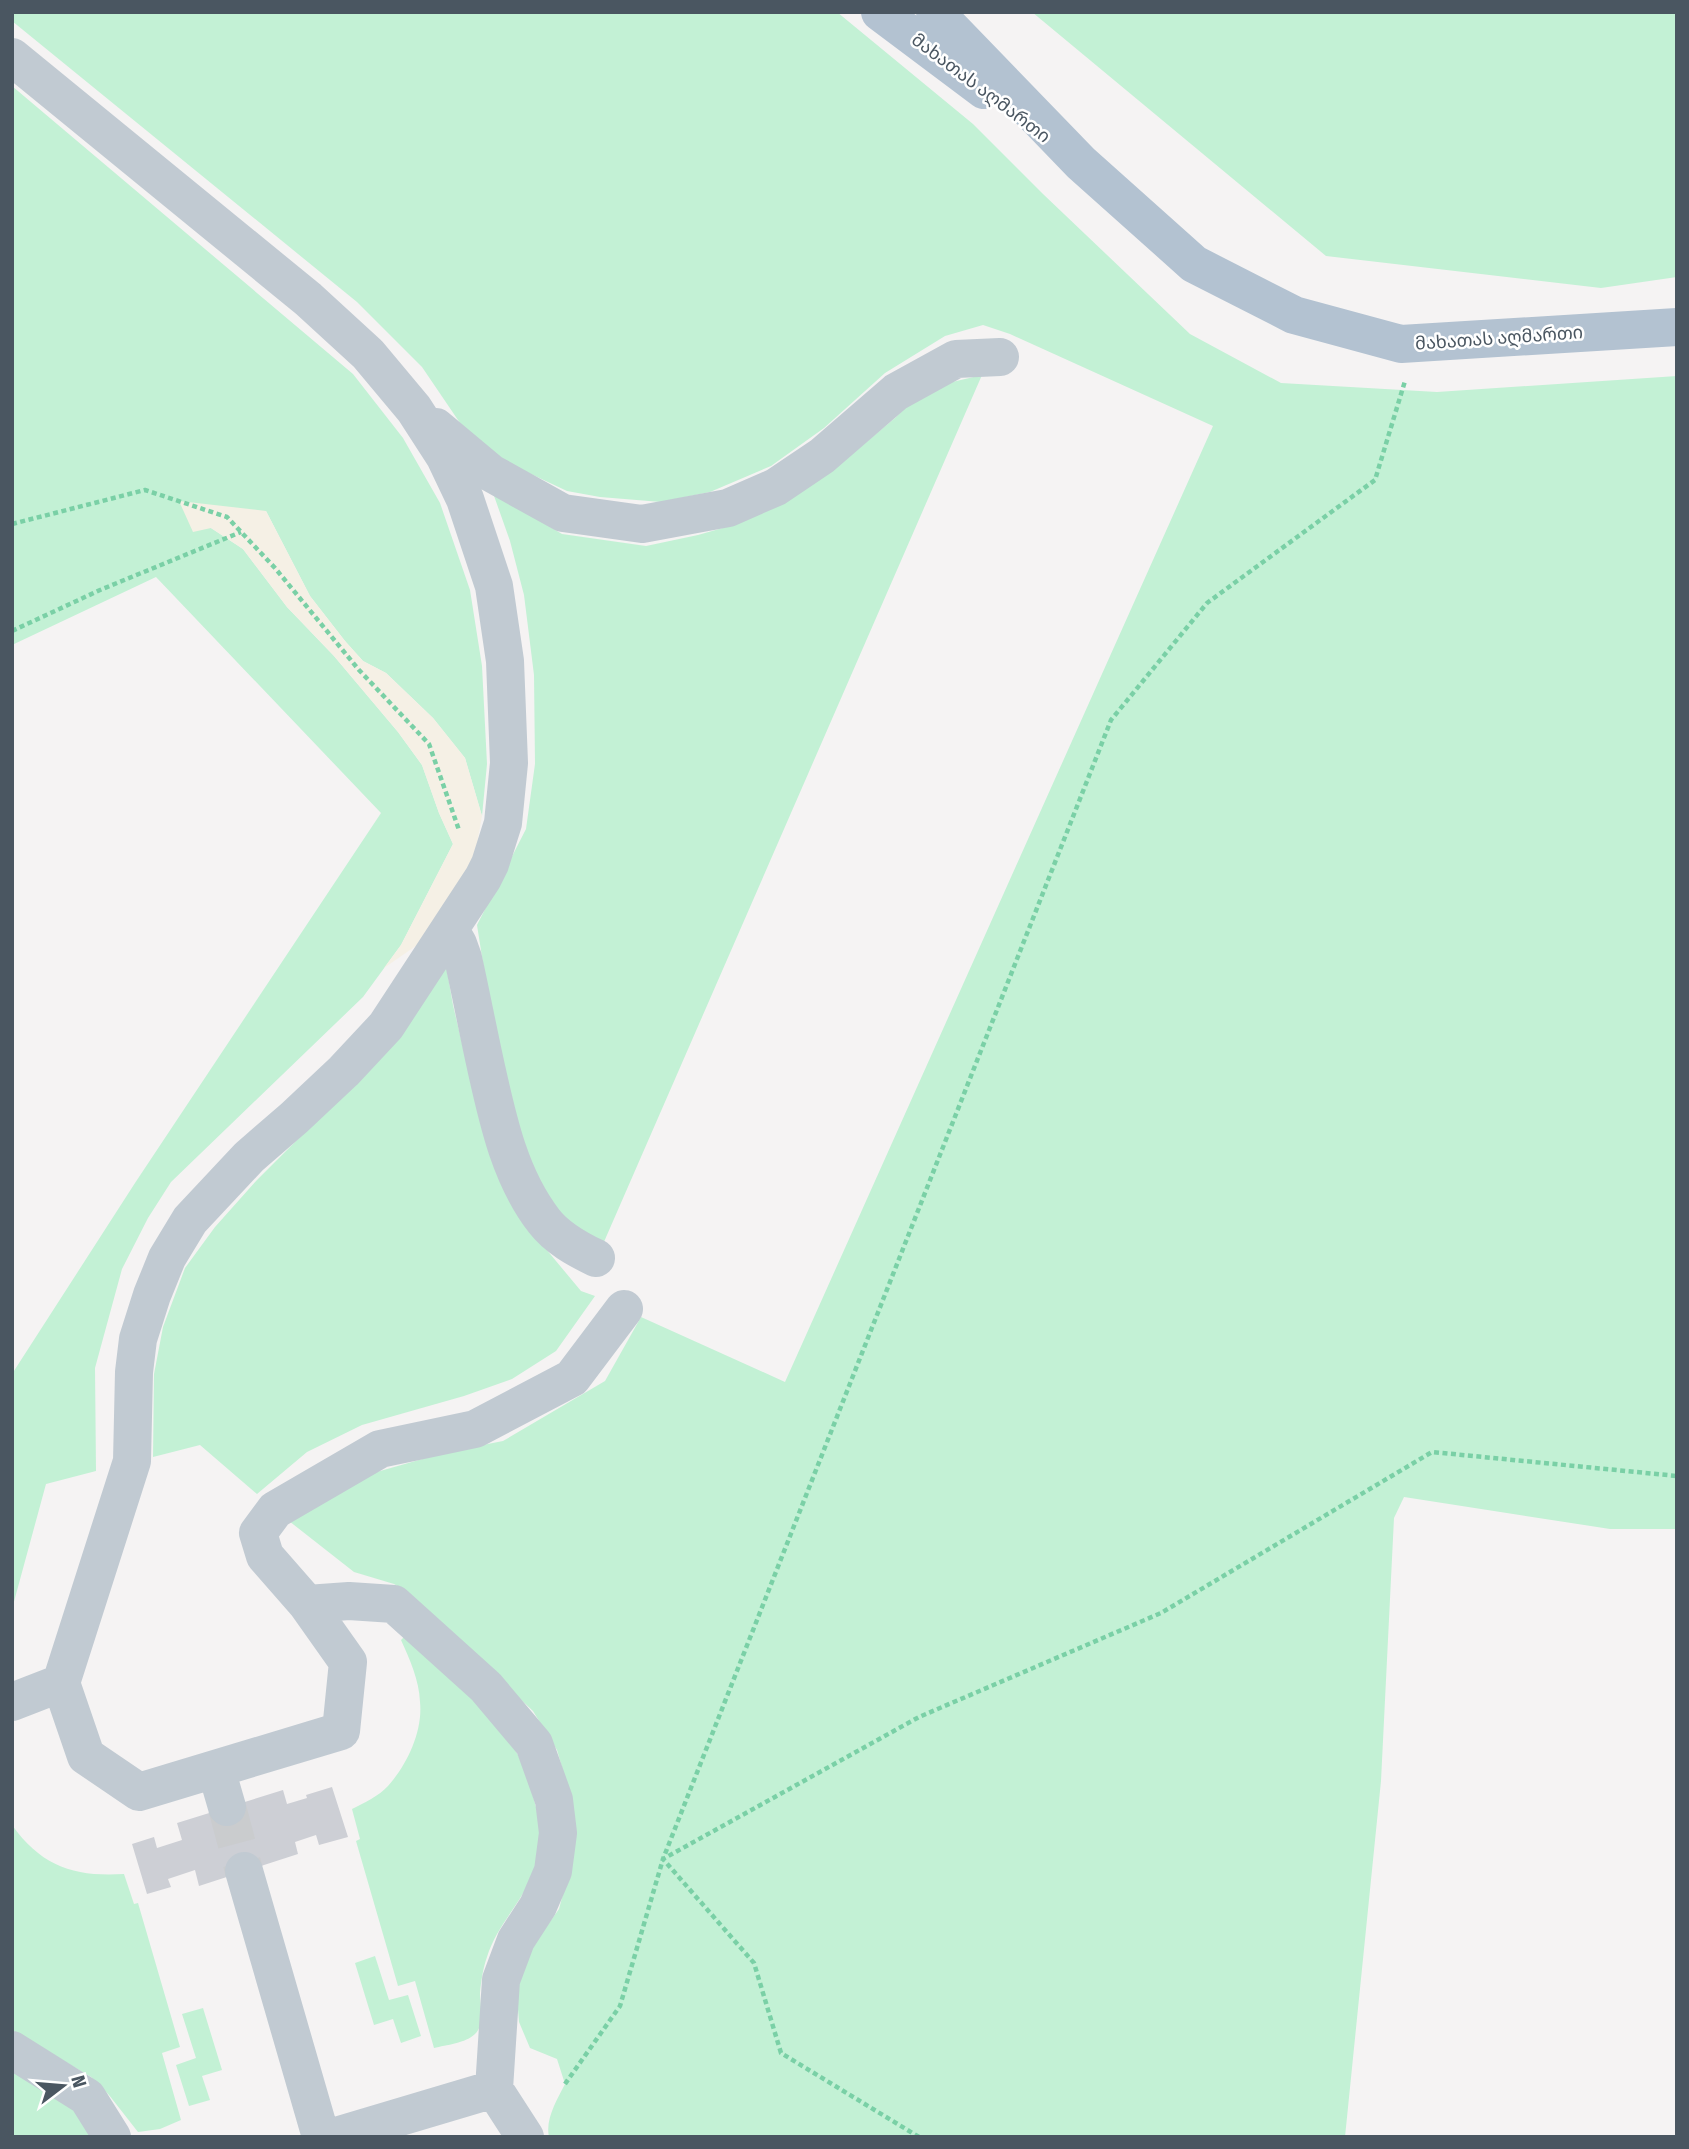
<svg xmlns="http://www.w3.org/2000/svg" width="1689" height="2149" viewBox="0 0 1689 2149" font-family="'Fira Sans Condensed','Noto Sans Georgian',sans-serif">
	<rect width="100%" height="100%" fill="#f5f3f3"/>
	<path fill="#c3f1d5" d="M12,12H837L973,124L1043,194L1190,334L1281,383L1437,392L1677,376V1529H1610L1404,1497L1394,1518L1381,1781L1345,2137H549C545,2119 557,2100 565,2084L557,2059L530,2048L519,2022L516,1984L534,1944L559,1909L570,1868L566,1781L557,1750L533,1711L406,1591L394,1584L354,1572L289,1521L352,1479L447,1452L503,1441L605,1381L641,1317L785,1382L1213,426L1010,334L983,325L945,336L885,373L824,428L771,466L710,492L661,502L600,497L567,491L499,459L460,423L422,367L357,302L12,21Z
		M1032,12H1677V277L1601,288L1326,256Z
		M12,86L353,374L403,438L440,503L470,590L482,666L487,764L482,816L465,758L433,718L386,673L363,661L345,641L310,596L266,511L211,528L243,549L287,607L334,656L398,732L422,765L439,813L453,844L401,945L363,997L171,1182L148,1218L122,1269L95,1368L96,1471L46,1484L12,1609V1374L135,1183L381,813L156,577L12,645Z
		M982,375L600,1251L572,1229L532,1175L510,1101L488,995L477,925L526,829L535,764L534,675L524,595L510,541L493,493L562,534L646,546L698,535L733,525L840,464L895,418L914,399L948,383Z
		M446,965L453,1005L473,1090L536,1237L581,1291L595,1296L556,1351L512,1379L464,1396L362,1425L307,1452L257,1494L200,1445L153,1457L154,1374L163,1327L185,1268L215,1227L257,1180L348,1089Z
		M404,1637C442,1670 494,1710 518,1755C523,1766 527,1779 531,1790C540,1816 543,1842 535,1868C524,1901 497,1924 487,1957C483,1968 481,1982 480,1993C480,2006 485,2024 475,2034C466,2043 446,2045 434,2048L415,1981L398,1986L356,1841L360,1839L352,1809C364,1803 379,1796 388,1786C407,1765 423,1731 420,1702C419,1680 410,1660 401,1640Z
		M12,1825C42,1867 75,1877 124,1874L134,1904L138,1903L180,2047L162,2053L181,2120L160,2129L138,2132L109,2095L91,2077L12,2030Z
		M375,1956L389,2000L408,1995L421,2036L401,2043L393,2019L374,2025L355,1963Z
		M203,2008L222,2070L202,2076L210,2100L189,2106L176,2065L196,2058L182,2014Z
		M12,2070L72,2104L94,2137H12Z"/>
	<path fill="#f5f0e5" d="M179,501L266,511L310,596L345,641L363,661L386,673L433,718L465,758L482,816L473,866L423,941L384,968L401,945L453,844L439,813L422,765L398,732L334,656L287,607L243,549L211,528L193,532Z"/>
	<path fill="#cdcfd5" d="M332,1787L348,1837L319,1845L316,1835L295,1842L298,1854L199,1886L195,1870L168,1879L171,1887L147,1894L132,1844L154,1837L157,1848L182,1840L177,1823L283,1790L287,1804L307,1798L306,1795Z"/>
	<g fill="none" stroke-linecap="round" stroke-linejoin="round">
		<path stroke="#caccce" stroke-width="38" stroke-dasharray="38 19" stroke-linecap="butt" d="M227,1807L244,1871"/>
		<path stroke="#7ad0a6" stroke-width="4.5" stroke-dasharray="5 3.5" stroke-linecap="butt" d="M12,524L145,490L227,517L275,568L359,670L429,744L459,830
			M12,631L100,590L241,532
			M565,2084L620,2006L663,1859L919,1717L1161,1613L1432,1452L1677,1476
			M919,2137L781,2053L754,1963L663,1859L1111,720L1207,603L1375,480L1405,381"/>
		<path stroke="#c1cad2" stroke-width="38" d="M12,57L308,299L368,354L414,409L445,457L465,499L494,586L505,661L509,763L503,823L490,864L483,878L386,1026L344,1071L294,1118L249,1157L190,1220L167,1258L152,1295L138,1339L134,1372L132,1461L61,1683L86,1756L139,1792L341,1731L348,1662L307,1604L265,1556L258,1533L275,1510L380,1449L475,1429L572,1378L624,1309
			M436,427L491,473L563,513L642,524L728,508L776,487L822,456L896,392L956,359L1000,357
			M450,930L458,944L463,958C471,994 478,1031 486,1067C498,1121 510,1177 544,1221C557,1238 577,1249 596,1258
			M307,1604L349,1601L394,1604L486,1687L534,1744L554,1800L558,1833L553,1871L538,1906L516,1940L501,1980L494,2089L333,2137
			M12,1702L61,1683
			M216,1769L227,1807
			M244,1871L321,2137
			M12,2050L87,2097L112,2137
			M494,2089L525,2137"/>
		<path stroke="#b3c2d1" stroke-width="38" d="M880,12L984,90
			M935,12L1081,163L1194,264L1294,315L1401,344L1677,327"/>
	</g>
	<g text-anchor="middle" stroke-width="5" stroke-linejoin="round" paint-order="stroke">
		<g font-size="18" fill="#4a5661" stroke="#fff">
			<text transform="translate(981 88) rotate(37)" y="6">მახათას აღმართი</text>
			<text transform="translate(1499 338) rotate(-4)" y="6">მახათას აღმართი</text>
		</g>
	</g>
	<rect width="1689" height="2149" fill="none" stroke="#4a5661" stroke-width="28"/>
	<g transform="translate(63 2086) rotate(74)" stroke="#ffffff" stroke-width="5" paint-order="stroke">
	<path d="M0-5L12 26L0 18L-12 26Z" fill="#4a5661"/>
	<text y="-10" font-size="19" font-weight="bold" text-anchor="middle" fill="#4a5661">N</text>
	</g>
</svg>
